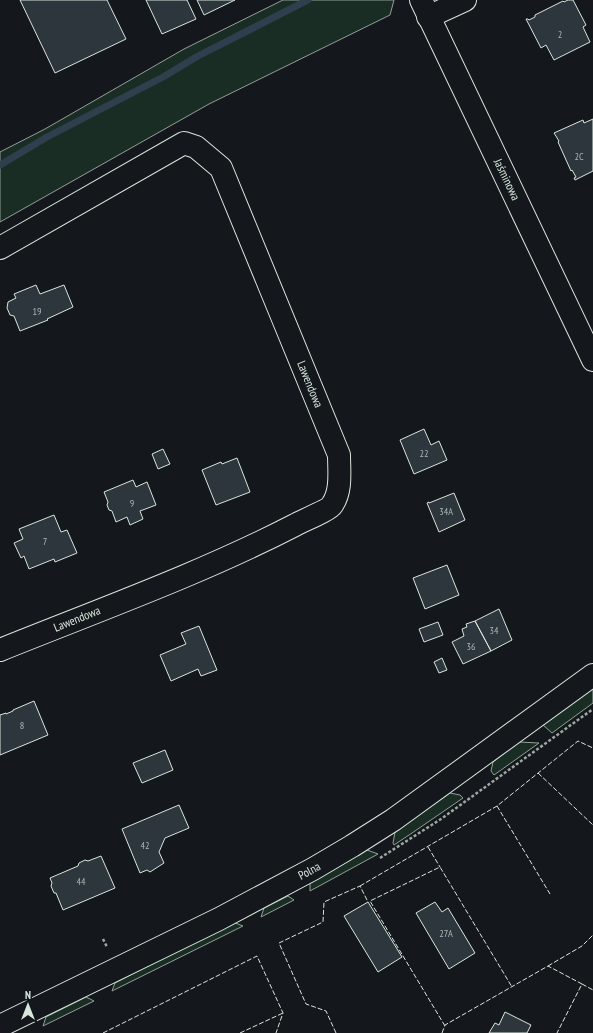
<svg xmlns="http://www.w3.org/2000/svg" width="593" height="1033" viewBox="0 0 593 1033" font-family="'PT Sans Narrow',sans-serif">
	<rect width="100%" height="100%" fill="#14181c"/>
	<path fill="#1a2d24" stroke="#939e99" d="M283,0H394L390,15L209,104L0,222V152L45,129L184,49Z
		M593,688V703L552,733L543,725Z
		M519,742L539,743L494,775L491,771L493,762Z
		M450,793L460,795L463,798L412,833L394,845L393,843L395,832Z
		M367,850L378,854L310,891V883Z
		M288,896L294,900L261,917L264,908Z
		M233,922L243,926L112,991L115,983Z
		M86,997L94,1001L43,1026L46,1017Z"/>
	<g fill="none" stroke-linecap="round" stroke-linejoin="round">
		<path stroke="#2f3f4d" stroke-width="7" d="M0,165L47,137L163,77L198,56L308,0"/>
	</g>
	<path fill="#2c363c" stroke="#d8e6dc" d="M20,0H107L126,39L55,73Z
		M146,0H187L196,19L162,34Z
		M197,0H235L204,15Z
		M568,0H573L586,25L583,27L590,42L554,60L546,45L541,48L526,19H528L529,20L535,17V15L563,1L564,2Z
		M593,119V171L575,180L574,178L576,177L572,170L571,171L558,142L559,141L554,133L583,120L584,123Z
		M36,285L40,294L64,285L73,307L47,319L48,320L20,331L14,316L10,315L7,308L8,302L16,298L14,294Z
		M424,429L431,445L439,441L447,460L414,474L400,440Z
		M163,449L170,464L158,469L152,454Z
		M237,458L250,492L216,505L202,470L221,462L222,464Z
		M133,480L136,487L147,482L156,505L140,511L143,519L130,525L127,517L116,522L112,511L109,510L107,505L108,502L104,492Z
		M454,493L465,520L439,532L427,503L429,502V503Z
		M54,515L61,532L67,530L77,553L55,562L54,559L29,569L24,556L21,558L14,543L23,539L19,529Z
		M447,565L459,595L425,609L413,578Z
		M499,609L512,640L491,651L475,621Z
		M475,621L491,651L463,664L452,642L464,636L462,629L467,627L466,624Z
		M438,622L443,635L424,642L419,629Z
		M199,626L217,670L201,676L198,669L171,681L160,655L186,644L181,633Z
		M442,658L447,670L439,673L434,662Z
		M34,701L48,735L0,755V715L6,713V714L13,711V710Z
		M165,750L173,770L142,783L133,763Z
		M179,805L189,828L165,838L159,852L164,863L150,872L147,870L140,873L122,829Z
		M101,856L115,888L63,910L56,893H54L51,886L52,883L50,878L78,866L79,863L85,860L88,861Z
		M368,902L402,957L378,972L344,916Z
		M435,902L442,912L448,908L475,953L449,969L416,913Z
		M505,1012L531,1025L527,1033H489L495,1023L499,1025Z"/>
	<g fill="none" stroke-linecap="round" stroke-linejoin="round">
		<defs>
			<g id="minor">
				<path id="s1" d="M421,0L593,360"/>
				<path d="M428,17L465,0"/>
				<path id="s2" d="M0,248L184,143L196,147L221,168L339,455C339,471 342,491 332,505C329,510 302,521 295,525C200,574 99,610 0,650"/>
			</g>
			<g id="tertiary">
				<path id="s3" d="M0,1026L219,919L313,869L352,846L393,820L593,675"/>
			</g>
		</defs>
		<use href="#minor" stroke="#d8e6dc" stroke-width="24"/>
		<use href="#tertiary" stroke="#d8e6dc" stroke-width="24"/>
		<path stroke="#9da8a2" stroke-width="2.5" stroke-dasharray="3 2" stroke-linecap="butt" d="M380,858L441,819L593,709
			M103,939L107,947"/>
		<use href="#minor" stroke="#14181c" stroke-width="22"/>
		<use href="#tertiary" stroke="#14181c" stroke-width="22"/>
		<path stroke="#d8e6dc" stroke-width="1" stroke-dasharray="5 2" stroke-linecap="butt" d="M538,773L593,825
			M497,806L550,894
			M428,847L440,867
			M360,886L497,806L578,741L593,748
			M548,966L582,946L593,935
			M582,984L593,990
			M445,1026L370,901L440,867L512,987
			M103,1033L257,956L283,1013L276,1033
			M240,1033L283,1013
			M336,1033L326,1011L306,1004L279,943L323,922L324,902L360,886L368,902
			M442,1033L445,1025L548,966L582,984L557,1033"/>
	</g>
	<g text-anchor="middle" stroke-width="3" stroke-linejoin="round" paint-order="stroke">
		<g font-size="10" fill="#adbab4">
			<text x="560" y="38">2</text>
			<text x="579" y="160">2C</text>
			<text x="37" y="315">19</text>
			<text x="424" y="457">22</text>
			<text x="132" y="507">9</text>
			<text x="446" y="515">34A</text>
			<text x="45" y="545">7</text>
			<text x="494" y="634">34</text>
			<text x="471" y="650">36</text>
			<text x="22" y="729">8</text>
			<text x="145" y="849">42</text>
			<text x="81" y="885">44</text>
			<text x="446" y="937">27A</text>
		</g>
		<g font-size="12" fill="#d8e6dc" stroke="#14181c">
			<text dy="4" stroke="none"><textPath href="#s1" startOffset="199">Jaśminowa</textPath></text>
			<text dy="4" stroke="none"><textPath href="#s2" startOffset="491">Lawendowa</textPath></text>
			<text transform="translate(77 619) rotate(-22)" y="4">Lawendowa</text>
			<text dy="4" stroke="none"><textPath href="#s3" startOffset="346">Polna</textPath></text>
		</g>
	</g>
	<g transform="translate(28 1005)" stroke="#14181c" stroke-width="3" paint-order="stroke">
	<path d="M0-3L7 15L0 10L-7 15Z" fill="#d8e6dc"/>
	<text y="-6" font-size="11" font-weight="bold" text-anchor="middle" fill="#d8e6dc">N</text>
	</g>
</svg>
